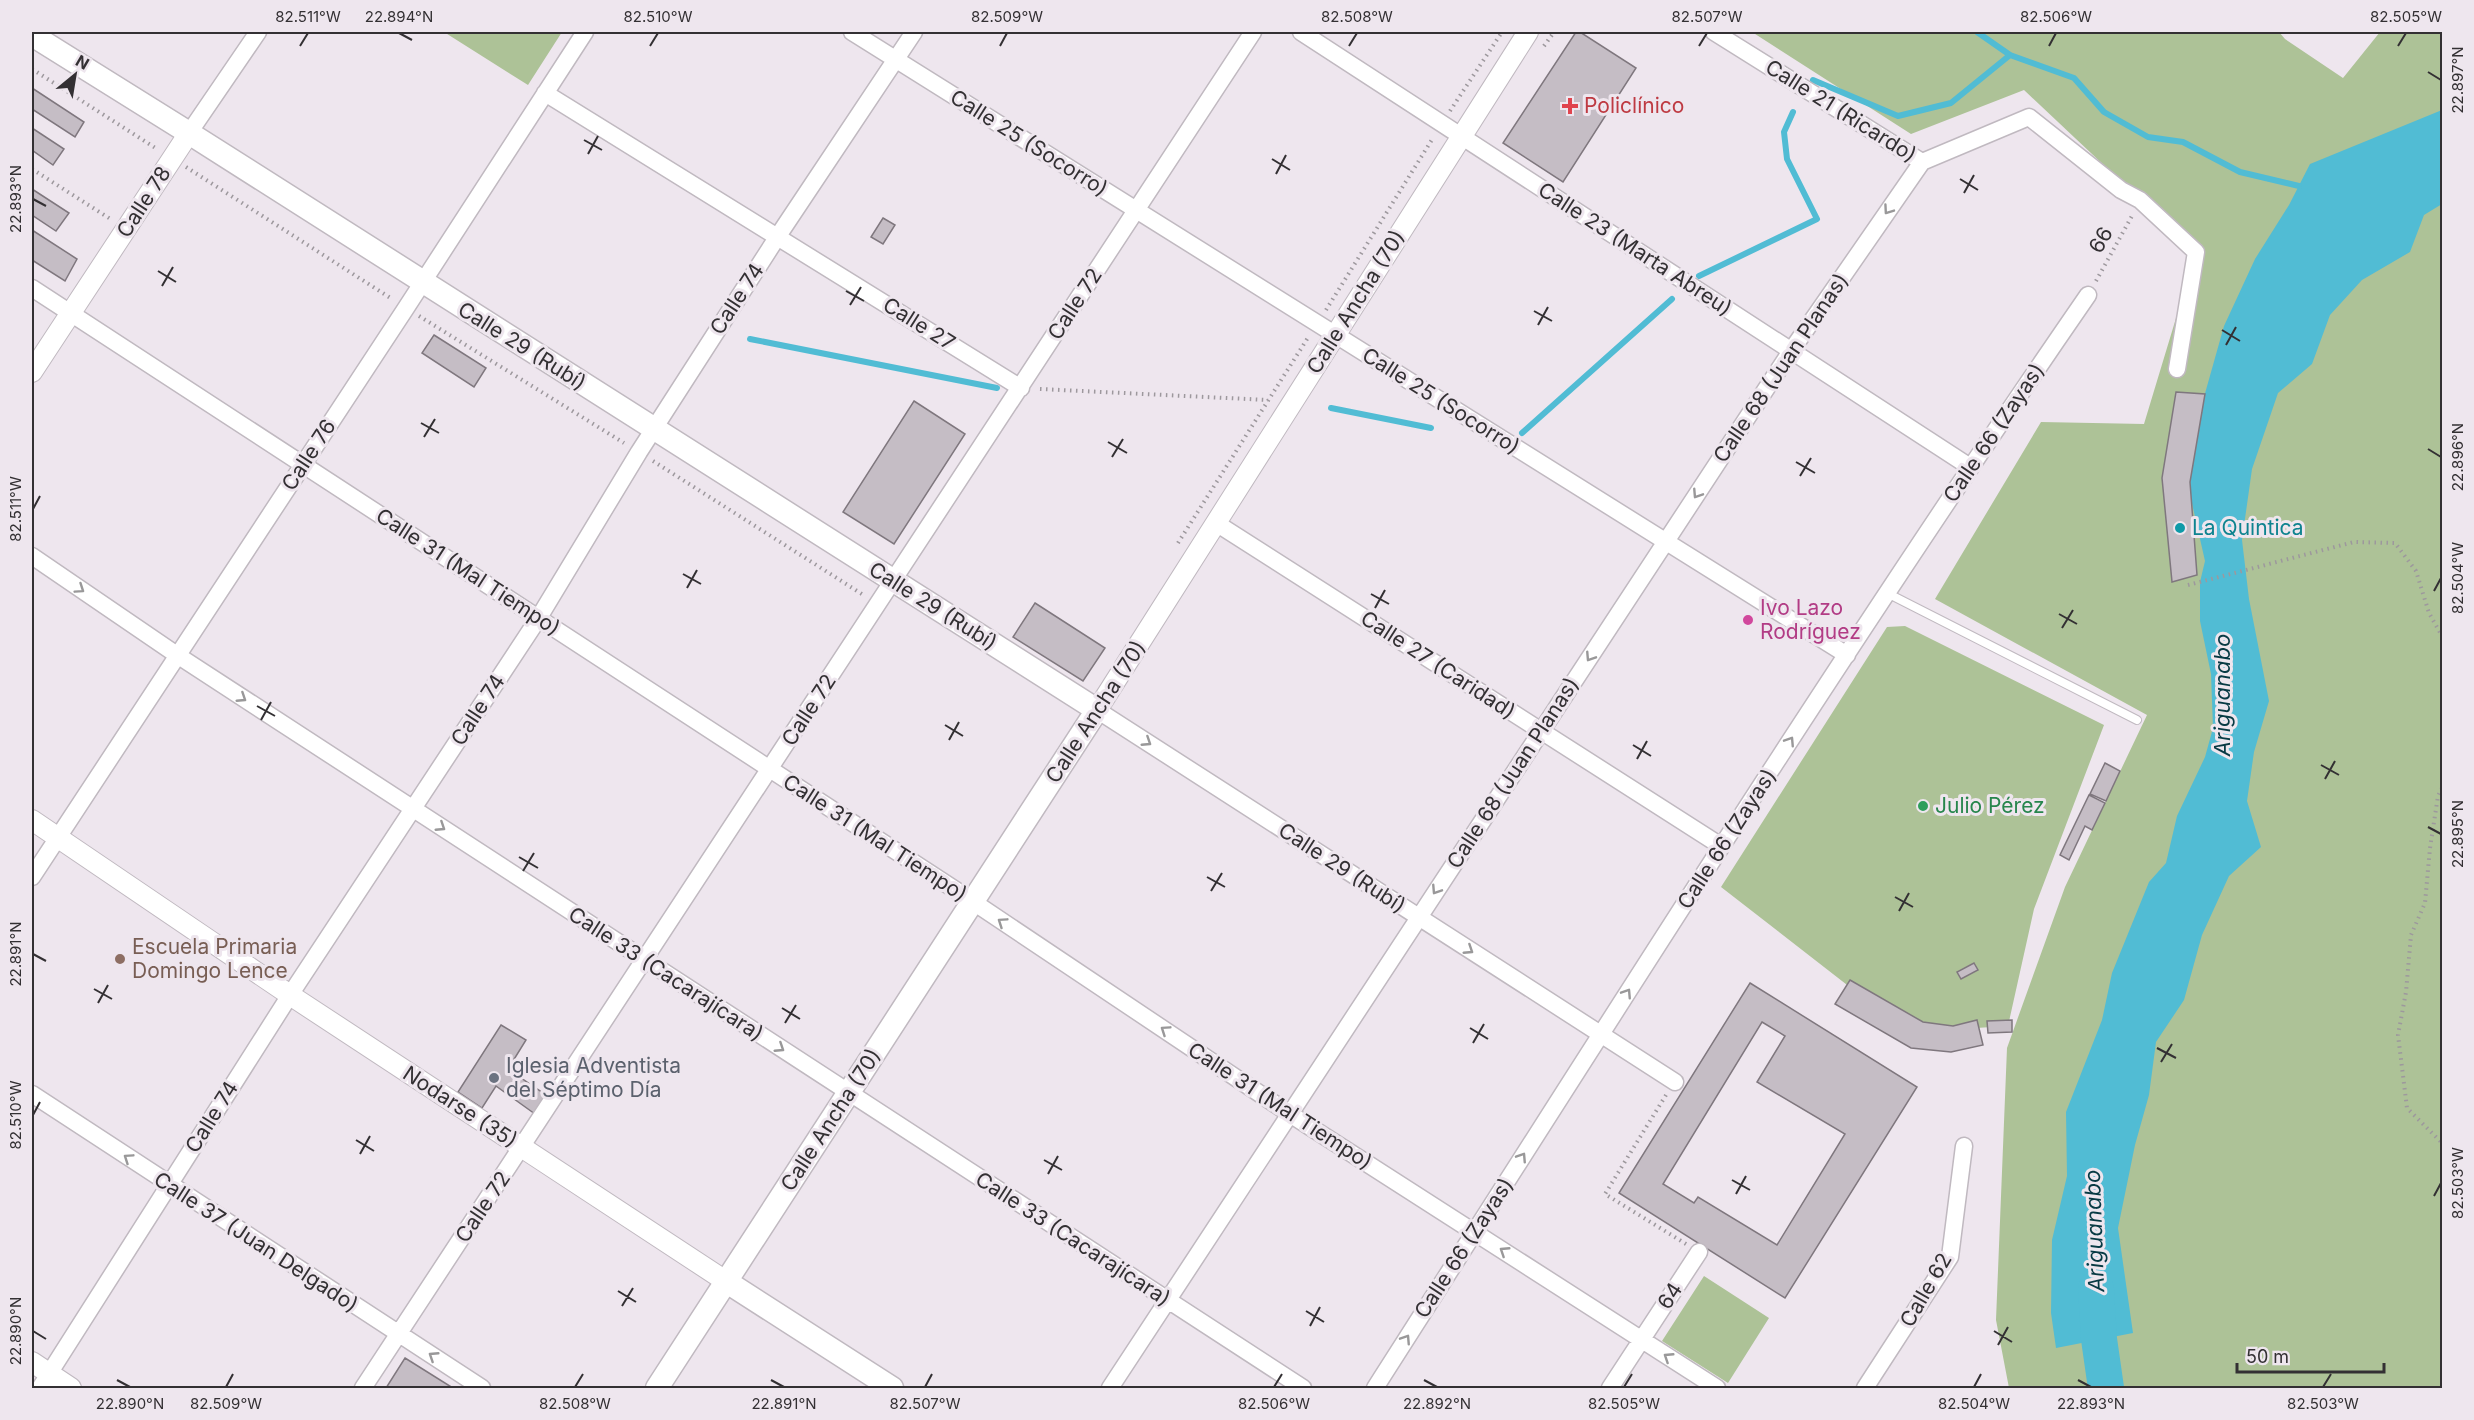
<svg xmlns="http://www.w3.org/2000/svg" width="2474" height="1420" viewBox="0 0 2474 1420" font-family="Inter,sans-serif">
	<rect width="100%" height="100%" fill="#eee6ee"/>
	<path fill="#adc297" d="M444,32H562L528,85Z
		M1752,32H2279L2285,39L2343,78L2380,32H2442V1388H2009L1996,1320L2007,1048L2065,887L2147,715L1935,599L2041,422L2144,424L2196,252L2024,90L1911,134Z
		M1905,626L2104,725L2034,909L2008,1026L1928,1031L1851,988L1721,887L1887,627Z
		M1704,1276L1769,1318L1728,1383L1662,1341Z"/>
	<path fill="#51bcd4" d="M2442,110V204L2424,215L2410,252L2362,280L2330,315L2312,364L2278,393L2252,469L2242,540L2249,599L2269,701L2254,752L2247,801L2261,847L2229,876L2202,935L2184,1000L2156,1042L2149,1095L2135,1145L2118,1228L2133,1333L2056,1348L2051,1313L2052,1240L2067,1176L2066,1112L2102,1020L2112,973L2149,882L2166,863L2177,816L2205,757L2213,728L2211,674L2200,621V582L2205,561L2184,468L2224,326L2255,259L2289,205L2310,164Z"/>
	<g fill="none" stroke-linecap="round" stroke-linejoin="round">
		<path stroke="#51bcd4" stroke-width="6" d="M1977,32L2010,55L2074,78L2104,112L2148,137L2183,142L2240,172L2299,186
			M1813,80L1898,116L1951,103L2010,55
			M1699,276L1817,219L1787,159L1784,132L1793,112
			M750,339L997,388
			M1331,408L1431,428
			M1522,433L1672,299"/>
		<path stroke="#51bcd4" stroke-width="36" d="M2096,1289L2099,1339L2106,1388"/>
	</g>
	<path fill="#c5bdc5" stroke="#7f777e" stroke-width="1.5" fill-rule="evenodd" d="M1576,32H1580L1636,68L1563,182L1503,143Z
		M32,88L84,122L75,137L32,109Z
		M32,128L64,149L53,165L32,150Z
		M32,189L69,213L56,231L32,215Z
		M883,218L895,225L883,244L871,237Z
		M32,230L77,259L65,281L32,260Z
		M434,335L486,368L474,387L422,353Z
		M2176,392L2205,394L2190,482L2197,575L2172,582L2162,478Z
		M914,401L965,434L894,544L843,512Z
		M1035,603L1105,648L1083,681L1013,637Z
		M2105,763L2120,771L2106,801L2090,794Z
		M2089,795L2105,803L2092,830L2085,826L2069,860L2060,855Z
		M1974,963L1978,970L1961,979L1957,972Z
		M1850,980L1923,1022L1953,1026L1977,1020L1983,1045L1951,1052L1911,1048L1835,1004Z
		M1750,983L1917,1087L1785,1298L1619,1193ZM1762,1022L1785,1036L1757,1082L1845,1134L1777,1245L1698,1197L1694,1203L1663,1184Z
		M2012,1020V1032L1988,1033L1987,1021Z
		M501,1025L526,1040L508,1069L546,1095L535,1114L496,1086L482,1108L458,1092Z
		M405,1358L453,1388H386Z"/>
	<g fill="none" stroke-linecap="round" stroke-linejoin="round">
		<defs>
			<path id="service" d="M1887,593L2137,720"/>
			<path id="minor" d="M852,32L1847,655
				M1301,32L1970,467
				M1714,32L1922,162L2029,117L2121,190L2140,200L2196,252L2177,369
				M545,93L1021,388
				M189,133L258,32
				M32,288L954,889L1290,1114L1717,1388
				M1216,523L1721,846
				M32,556L177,655L1303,1388
				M1097,710L1675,1082
				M32,877L406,308L585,32
				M32,1094L482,1388
				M40,1388L290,995L538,619L639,452L778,236L914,32
				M363,1388L1253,32
				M1110,1388L1791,351L1922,162
				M1375,1388C1609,1022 1841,653 2088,295
				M1610,1388L1699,1252
				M1865,1388L1950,1257L1964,1146"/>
			<path id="tertiary" d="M32,372L189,133
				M1097,710L1528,32
				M32,820L290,995L727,1282
				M32,1362L71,1388"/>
			<path id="secondary" d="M32,35L189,133L1097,710L657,1388
				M727,1282L892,1388"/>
		</defs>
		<use href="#service" stroke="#c0b9c0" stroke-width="10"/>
		<use href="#minor" stroke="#c0b9c0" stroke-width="19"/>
		<use href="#tertiary" stroke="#c0b9c0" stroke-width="22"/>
		<use href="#secondary" stroke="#c0b9c0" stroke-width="25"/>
		<path stroke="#9d989d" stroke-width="4" stroke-dasharray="1.5 4.5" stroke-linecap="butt" d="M1544,46L1554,32
			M32,69L157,149
			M1450,111L1502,32
			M186,167L392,299
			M32,169L112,220
			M2096,281L2133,214
			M1326,310L1433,138
			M419,316L624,443
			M1040,389L1268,400
			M653,461L865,596
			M1178,543L1309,336
			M2188,585L2354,542L2395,543L2416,571L2429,613L2442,636
			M2442,788L2438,796L2430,848L2425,903L2411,935L2406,992L2398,1035L2407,1108L2442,1143
			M1666,1095L1605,1194L1686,1244"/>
		<use href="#service" stroke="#fff" stroke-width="8"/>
		<use href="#minor" stroke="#fff" stroke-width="16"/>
		<use href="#tertiary" stroke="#fff" stroke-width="20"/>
		<use href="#secondary" stroke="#fff" stroke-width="22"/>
	</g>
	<defs><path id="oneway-chevron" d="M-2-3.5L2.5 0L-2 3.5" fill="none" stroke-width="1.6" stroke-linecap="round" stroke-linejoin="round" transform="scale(1.5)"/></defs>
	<g stroke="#999899">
		<use href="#oneway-chevron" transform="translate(1888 210) rotate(125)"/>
		<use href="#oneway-chevron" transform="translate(1697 494) rotate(123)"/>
		<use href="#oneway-chevron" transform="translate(80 589) rotate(34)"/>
		<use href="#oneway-chevron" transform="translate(1590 657) rotate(123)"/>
		<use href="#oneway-chevron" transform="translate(242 698) rotate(33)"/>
		<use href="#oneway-chevron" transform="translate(1790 741) rotate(-57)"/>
		<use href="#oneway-chevron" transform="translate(1147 742) rotate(33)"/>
		<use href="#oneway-chevron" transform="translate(441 827) rotate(33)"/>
		<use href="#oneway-chevron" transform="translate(1436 890) rotate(123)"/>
		<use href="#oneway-chevron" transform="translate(1002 922) rotate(-146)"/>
		<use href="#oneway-chevron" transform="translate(1469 950) rotate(33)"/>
		<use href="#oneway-chevron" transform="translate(1627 993) rotate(-57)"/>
		<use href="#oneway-chevron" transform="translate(1165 1030) rotate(-146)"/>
		<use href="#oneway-chevron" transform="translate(780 1048) rotate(33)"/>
		<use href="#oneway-chevron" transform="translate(1522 1157) rotate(-57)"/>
		<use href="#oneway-chevron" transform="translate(128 1158) rotate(-146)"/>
		<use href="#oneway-chevron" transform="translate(1504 1251) rotate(-147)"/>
		<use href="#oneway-chevron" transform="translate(1406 1339) rotate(-57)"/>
		<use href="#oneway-chevron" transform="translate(433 1356) rotate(-147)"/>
		<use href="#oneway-chevron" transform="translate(1668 1357) rotate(-147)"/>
	</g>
	<path fill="none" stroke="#333033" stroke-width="2" d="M399,33L412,40M300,46L308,33M650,46L658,33M1000,46L1007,33M1349,46L1357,33M1699,46L1707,33M2049,46L2056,33M2398,46L2406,33M2428,72L2441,80M584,140L602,150M588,154L598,136M1272,159L1290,170M1276,174L1286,155M1960,179L1978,190M1964,193L1974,175M33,199L46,206M158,271L176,282M162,286L173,267M846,291L864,301M850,305L861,287M1534,311L1552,321M1538,325L1548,307M2222,330L2240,341M2226,345L2236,327M421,423L439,433M424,437L435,419M1108,442L1127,453M2428,449L2441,457M1112,457L1123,439M1796,462L1815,473M1800,476L1811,458M33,509L40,496M683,574L701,584M687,588L697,570M2434,591L2441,578M1371,594L1389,604M1375,608L1385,590M2059,614L2077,624M2062,628L2073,610M257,706L275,716M261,720L271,702M945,725L963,736M949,740L959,722M1633,745L1651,756M1637,759L1647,741M2321,765L2339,775M2325,779L2335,761M2428,827L2441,834M519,857L538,868M523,871L534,853M1207,877L1225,887M1211,891L1222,873M1895,897L1913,907M1899,911L1909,893M33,954L46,961M94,989L112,999M98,1003L108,985M782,1008L800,1019M785,1023L796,1005M1470,1028L1488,1039M1473,1043L1484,1024M2157,1048L2176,1058M2161,1062L2172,1044M33,1115L40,1102M356,1140L374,1151M360,1154L370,1136M1044,1160L1062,1170M1048,1174L1058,1156M1732,1180L1750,1190M1736,1194L1746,1176M2434,1196L2441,1183M618,1291L636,1302M622,1306L633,1288M1306,1311L1324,1322M1310,1326L1320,1307M33,1331L46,1339M1994,1331L2012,1342M1998,1345L2008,1327M117,1380L130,1387M771,1380L784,1387M1424,1380L1437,1387M2078,1380L2091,1387M226,1387L233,1374M575,1387L583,1374M925,1387L932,1374M1274,1387L1282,1374M1624,1387L1632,1374M1974,1387L1981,1374M2323,1387L2331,1374"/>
	<path fill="#e0444e" stroke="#eee6ee" stroke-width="2" d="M1567 97h6v6h6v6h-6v6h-6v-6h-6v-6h6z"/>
	<circle fill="#0f9aa8" stroke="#eee6ee" stroke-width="2" cx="2180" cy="528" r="6"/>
	<circle fill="#d1479c" stroke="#eee6ee" stroke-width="2" cx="1748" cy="620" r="6"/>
	<circle fill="#2e9e5b" stroke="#eee6ee" stroke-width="2" cx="1923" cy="806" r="6"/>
	<circle fill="#8d6e63" stroke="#eee6ee" stroke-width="2" cx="120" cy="959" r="6"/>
	<circle fill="#6b7280" stroke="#eee6ee" stroke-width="2" cx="494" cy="1078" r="6"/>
	<g text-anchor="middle" stroke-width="6" stroke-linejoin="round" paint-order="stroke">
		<g font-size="21" fill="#be3a42" stroke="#eee6ee" text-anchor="start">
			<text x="1584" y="113">Policlínico</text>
		</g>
		<g font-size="21" fill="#333033" stroke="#eee6ee">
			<text transform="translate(1841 111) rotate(32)" y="7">Calle 21 (Ricardo)</text>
			<text transform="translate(1029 143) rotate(32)" y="7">Calle 25 (Socorro)</text>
			<text transform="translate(144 202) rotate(-57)" y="7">Calle 78</text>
			<text transform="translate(2101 240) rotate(-61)" y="7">66</text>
			<text transform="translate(1635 249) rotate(33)" y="7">Calle 23 (Marta Abreu)</text>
			<text transform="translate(737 299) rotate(-57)" y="7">Calle 74</text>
			<text transform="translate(1356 302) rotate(-58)" y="7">Calle Ancha (70)</text>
			<text transform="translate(1075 304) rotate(-57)" y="7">Calle 72</text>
			<text transform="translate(919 324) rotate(32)" y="7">Calle 27</text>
			<text transform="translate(522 346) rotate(32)" y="7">Calle 29 (Rubí)</text>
			<text transform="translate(1781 368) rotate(-56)" y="7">Calle 68 (Juan Planas)</text>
			<text transform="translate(1441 401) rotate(32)" y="7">Calle 25 (Socorro)</text>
			<text transform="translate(1994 433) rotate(-56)" y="7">Calle 66 (Zayas)</text>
			<text transform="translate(309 455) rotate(-57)" y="7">Calle 76</text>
			<text transform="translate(468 572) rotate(33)" y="7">Calle 31 (Mal Tiempo)</text>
			<text transform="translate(933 606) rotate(32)" y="7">Calle 29 (Rubí)</text>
			<text transform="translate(1438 665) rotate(33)" y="7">Calle 27 (Caridad)</text>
			<text transform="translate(478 710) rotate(-57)" y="7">Calle 74</text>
			<text transform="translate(809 710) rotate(-57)" y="7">Calle 72</text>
			<text transform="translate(1096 712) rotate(-57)" y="7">Calle Ancha (70)</text>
			<text transform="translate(1513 773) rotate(-57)" y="7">Calle 68 (Juan Planas)</text>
			<text transform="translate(875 838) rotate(33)" y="7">Calle 31 (Mal Tiempo)</text>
			<text transform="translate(1727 839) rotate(-57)" y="7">Calle 66 (Zayas)</text>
			<text transform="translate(1342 868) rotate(33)" y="7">Calle 29 (Rubí)</text>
			<text transform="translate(666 974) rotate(33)" y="7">Calle 33 (Cacarajícara)</text>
			<text transform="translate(1280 1106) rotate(33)" y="7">Calle 31 (Mal Tiempo)</text>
			<text transform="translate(460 1107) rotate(33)" y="7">Nodarse (35)</text>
			<text transform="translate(212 1117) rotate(-58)" y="7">Calle 74</text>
			<text transform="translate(831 1120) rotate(-57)" y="7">Calle Ancha (70)</text>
			<text transform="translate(483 1207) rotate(-56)" y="7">Calle 72</text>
			<text transform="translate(1073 1239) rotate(33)" y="7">Calle 33 (Cacarajícara)</text>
			<text transform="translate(256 1242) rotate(33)" y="7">Calle 37 (Juan Delgado)</text>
			<text transform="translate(1464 1248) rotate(-57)" y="7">Calle 66 (Zayas)</text>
			<text transform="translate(1926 1290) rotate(-60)" y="7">Calle 62</text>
			<text transform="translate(1670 1296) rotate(-57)" y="7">64</text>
		</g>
		<g font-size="21" fill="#0d838f" stroke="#eee6ee" text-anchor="start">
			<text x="2192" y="535">La Quintica</text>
		</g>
		<g font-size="21" fill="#b23c85" stroke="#eee6ee" text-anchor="start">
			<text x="1760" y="615">Ivo Lazo<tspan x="1760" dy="24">Rodríguez</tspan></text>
		</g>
		<g font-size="21" fill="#27864d" stroke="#eee6ee" text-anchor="start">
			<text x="1935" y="813">Julio Pérez</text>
		</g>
		<g font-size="21" fill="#785e54" stroke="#eee6ee" text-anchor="start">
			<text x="132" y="954">Escuela Primaria<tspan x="132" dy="24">Domingo Lence</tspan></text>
		</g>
		<g font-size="21" fill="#5b616d" stroke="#eee6ee" text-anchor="start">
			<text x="506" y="1073">Iglesia Adventista<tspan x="506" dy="24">del Séptimo Día</tspan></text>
		</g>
		<g font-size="22" font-style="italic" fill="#073a44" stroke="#eee6ee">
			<text transform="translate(2222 695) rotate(-90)" y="8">Ariguanabo</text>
			<text transform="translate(2094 1231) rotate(-92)" y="8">Ariguanabo</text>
		</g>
	</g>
	<rect width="2474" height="1420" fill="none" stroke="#eee6ee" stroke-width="66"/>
	<g transform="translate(75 75) rotate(30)" stroke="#eee6ee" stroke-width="4.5" paint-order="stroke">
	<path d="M0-4.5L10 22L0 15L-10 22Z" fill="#333033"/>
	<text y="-9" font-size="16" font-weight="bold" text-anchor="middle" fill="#333033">N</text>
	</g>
	<path d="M2237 1363v9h147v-9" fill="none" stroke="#333033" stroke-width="3"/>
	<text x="2246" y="1363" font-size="18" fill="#333033" stroke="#eee6ee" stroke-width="4.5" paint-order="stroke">50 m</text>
	<rect x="33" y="33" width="2408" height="1354" fill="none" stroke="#333033" stroke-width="2"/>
	<g font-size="15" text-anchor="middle" fill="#333033">
		<text x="308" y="22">82.511°W</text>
		<text x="399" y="22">22.894°N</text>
		<text x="658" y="22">82.510°W</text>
		<text x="1007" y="22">82.509°W</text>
		<text x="1357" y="22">82.508°W</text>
		<text x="1707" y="22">82.507°W</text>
		<text x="2056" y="22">82.506°W</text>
		<text x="2406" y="22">82.505°W</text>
		<text transform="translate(2458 80) rotate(-90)" y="5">22.897°N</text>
		<text transform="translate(16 199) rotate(-90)" y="5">22.893°N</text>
		<text transform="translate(2458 457) rotate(-90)" y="5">22.896°N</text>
		<text transform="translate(16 509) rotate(-90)" y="5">82.511°W</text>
		<text transform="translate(2458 578) rotate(-90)" y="5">82.504°W</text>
		<text transform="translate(2458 834) rotate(-90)" y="5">22.895°N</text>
		<text transform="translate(16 954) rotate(-90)" y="5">22.891°N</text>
		<text transform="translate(16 1115) rotate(-90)" y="5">82.510°W</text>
		<text transform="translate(2458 1183) rotate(-90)" y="5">82.503°W</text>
		<text transform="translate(16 1331) rotate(-90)" y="5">22.890°N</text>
		<text x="130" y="1409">22.890°N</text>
		<text x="226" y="1409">82.509°W</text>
		<text x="575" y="1409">82.508°W</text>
		<text x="784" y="1409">22.891°N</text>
		<text x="925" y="1409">82.507°W</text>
		<text x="1274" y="1409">82.506°W</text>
		<text x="1437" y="1409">22.892°N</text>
		<text x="1624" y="1409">82.505°W</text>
		<text x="1974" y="1409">82.504°W</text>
		<text x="2091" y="1409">22.893°N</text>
		<text x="2323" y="1409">82.503°W</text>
	</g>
</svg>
